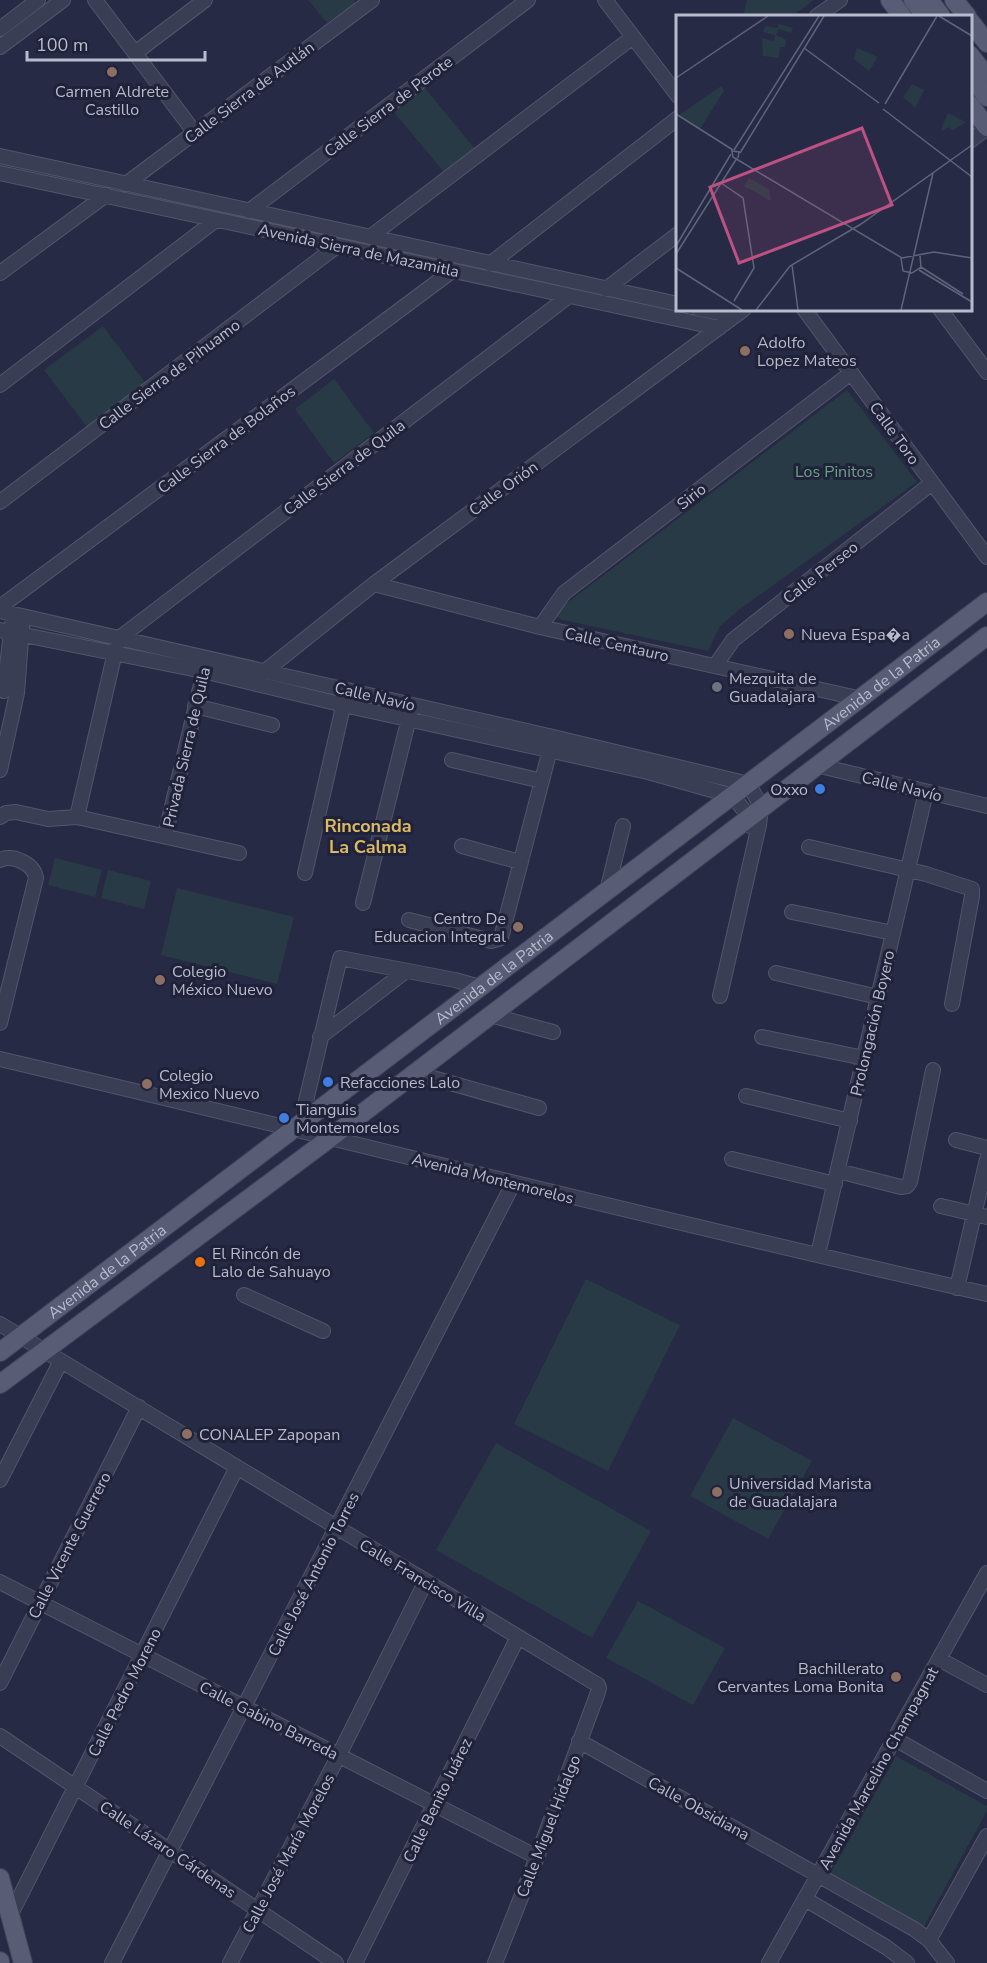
<svg xmlns="http://www.w3.org/2000/svg" width="987" height="1963" viewBox="0 0 987 1963" font-family="'Nunito Sans',sans-serif">
	<rect width="100%" height="100%" fill="#262a44"/>
	<path fill="#283a45" d="M308,0H354L356,3L327,23Z
		M747,0H814L792,16H743Z
		M424,87L475,149L444,172L393,111Z
		M103,326L145,382L87,427L44,370Z
		M334,379L374,433L334,463L295,409Z
		M847,390L917,482L740,609L720,626L708,651L563,620L557,617L559,611L567,603Z
		M55,858L102,870L95,897L48,885Z
		M108,870L151,881L144,909L101,898Z
		M177,888L294,917L277,984L161,955Z
		M586,1279L680,1325L608,1471L514,1424Z
		M733,1418L812,1461L768,1539L690,1496Z
		M496,1443L651,1531L592,1638L436,1550Z
		M638,1601L725,1648L693,1705L606,1658Z
		M896,1756L987,1806V1811L923,1928L900,1912L830,1874Z"/>
	<g fill="none" stroke-linecap="round" stroke-linejoin="round">
		<defs>
			<path id="minor" d="M95,0L195,133
				M605,0L678,96
				M817,16L840,0
				M0,29L38,0
				M0,47L63,0
				M135,53L205,0
				M970,141L987,128
				M0,156L678,304
				M0,173L719,328
				M126,184L372,0
				M249,211L528,0
				M370,237L633,37
				M490,264L678,118
				M0,273L106,195
				M606,289L678,234
				M699,309L734,316
				M804,309L987,557
				M940,309L987,372
				M0,385L216,220
				M0,502L337,246
				M374,584L540,627L862,699
				M0,607L452,271
				M0,611L553,737L749,784L761,807L759,825L720,996
				M540,627L564,593L851,373
				M0,630L203,671L344,705L648,772L733,796L749,817L750,826
				M715,666L733,640L932,483
				M264,672L374,584L744,309
				M4,691L12,624
				M195,706L272,725
				M452,760L542,781
				M816,765L987,806
				M0,770L17,693L22,627
				M0,817L6,813L16,812L48,819L77,817L239,853
				M77,817L118,639L569,296
				M165,836L206,663
				M462,846L520,862
				M809,847L926,874L972,889V896L952,1004
				M0,860C13,854 34,864 36,878L0,1023
				M305,873L345,698
				M607,891L623,826
				M363,903L411,710
				M792,912L893,933
				M409,920L491,941L501,938L552,742
				M776,973L878,997
				M490,1015L553,1032
				M320,1037L406,971
				M762,1037L864,1058
				M0,1059C329,1136 657,1220 987,1294
				M415,1073L539,1108
				M746,1096L850,1121
				M316,1113L306,1101L340,958L455,980L480,987
				M956,1140L987,1148
				M732,1159L835,1184
				M838,1171L901,1187L907,1186L910,1182L933,1070
				M941,1206L987,1217
				M818,1254L926,792
				M957,1288L987,1159
				M244,1295L323,1331
				M0,1324L598,1685L599,1688L597,1695L537,1857L495,1963
				M0,1480L61,1361
				M0,1582L537,1857
				M939,1659L987,1685
				M0,1683L139,1407
				M0,1736L336,1963
				M895,1739L987,1791
				M579,1741L914,1929L929,1940L947,1963
				M805,1899L886,1947L907,1963
				M10,1916L237,1467
				M929,1940L987,1836
				M112,1963L513,1184
				M230,1963L339,1755L426,1581
				M355,1963L518,1637
				M769,1963L987,1573"/>
			<g id="major">
				<path d="M890,0L902,16"/>
				<path d="M913,0L926,16"/>
				<path d="M929,0L941,16"/>
				<path d="M954,0L967,16"/>
				<path d="M970,21L987,43"/>
				<path d="M970,55L987,77"/>
				<path d="M970,76L987,97"/>
				<path d="M970,105L987,127"/>
				<path id="s1" d="M0,1352L987,602"/>
				<path d="M0,1384L330,1138L987,636"/>
				<path d="M0,1878L23,1963"/>
				<path d="M0,1961V1963"/>
			</g>
		</defs>
		<use href="#minor" stroke="#53556b" stroke-width="16"/>
		<use href="#major" stroke="#41445a" stroke-width="20"/>
		<use href="#minor" stroke="#3a3e54" stroke-width="14"/>
		<use href="#major" stroke="#585c74" stroke-width="18"/>
	</g>
	<g fill="#8d6e63" stroke="#1f2239" stroke-width="2">
		<circle cx="112" cy="72" r="6"/>
		<circle cx="745" cy="351" r="6"/>
		<circle cx="789" cy="634" r="6"/>
		<circle cx="518" cy="927" r="6"/>
		<circle cx="160" cy="980" r="6"/>
		<circle cx="147" cy="1084" r="6"/>
		<circle cx="187" cy="1434" r="6"/>
		<circle cx="717" cy="1492" r="6"/>
		<circle cx="896" cy="1677" r="6"/>
	</g>
	<circle fill="#6b7280" stroke="#1f2239" stroke-width="2" cx="717" cy="687" r="6"/>
	<g fill="#3f7fe0" stroke="#1f2239" stroke-width="2">
		<circle cx="820" cy="789" r="6"/>
		<circle cx="328" cy="1082" r="6"/>
		<circle cx="284" cy="1118" r="6"/>
	</g>
	<circle fill="#e8710a" stroke="#1f2239" stroke-width="2" cx="200" cy="1262" r="6"/>
	<g text-anchor="middle" stroke-width="6" stroke-linejoin="round" paint-order="stroke">
		<g font-size="16" fill="#b8bacd" stroke="#1f2239" text-anchor="start">
			<text x="112" y="97" text-anchor="middle">Carmen Aldrete<tspan x="112" dy="18">Castillo</tspan></text>
			<text x="757" y="348">Adolfo<tspan x="757" dy="18">Lopez Mateos</tspan></text>
			<text x="801" y="640">Nueva Espa�a</text>
			<text x="729" y="684">Mezquita de<tspan x="729" dy="18">Guadalajara</tspan></text>
			<text x="808" y="795" text-anchor="end">Oxxo</text>
			<text x="506" y="924" text-anchor="end">Centro De<tspan x="506" dy="18">Educacion Integral</tspan></text>
			<text x="172" y="977">Colegio<tspan x="172" dy="18">México Nuevo</tspan></text>
			<text x="159" y="1081">Colegio<tspan x="159" dy="18">Mexico Nuevo</tspan></text>
			<text x="340" y="1088">Refacciones Lalo</text>
			<text x="296" y="1115">Tianguis<tspan x="296" dy="18">Montemorelos</tspan></text>
			<text x="212" y="1259">El Rincón de<tspan x="212" dy="18">Lalo de Sahuayo</tspan></text>
			<text x="199" y="1440">CONALEP Zapopan</text>
			<text x="729" y="1489">Universidad Marista<tspan x="729" dy="18">de Guadalajara</tspan></text>
			<text x="884" y="1674" text-anchor="end">Bachillerato<tspan x="884" dy="18">Cervantes Loma Bonita</tspan></text>
		</g>
		<g font-size="16" fill="#b8bacd" stroke="#1f2239">
			<text transform="translate(249 92) rotate(-37)" y="6">Calle Sierra de Autlán</text>
			<text transform="translate(388 106) rotate(-37)" y="6">Calle Sierra de Perote</text>
			<text transform="translate(359 250) rotate(12)" y="6">Avenida Sierra de Mazamitla</text>
			<text transform="translate(169 374) rotate(-37)" y="6">Calle Sierra de Pihuamo</text>
			<text transform="translate(895 433) rotate(54)" y="6">Calle Toro</text>
			<text transform="translate(226 439) rotate(-37)" y="6">Calle Sierra de Bolaños</text>
			<text transform="translate(344 467) rotate(-37)" y="6">Calle Sierra de Quila</text>
			<text transform="translate(503 488) rotate(-36)" y="6">Calle Orión</text>
			<text transform="translate(691 496) rotate(-38)" y="6">Sirio</text>
			<text transform="translate(820 572) rotate(-38)" y="6">Calle Perseo</text>
			<text transform="translate(617 644) rotate(13)" y="6">Calle Centauro</text>
			<text dy="6" stroke="none"><textPath href="#s1" startOffset="1106">Avenida de la Patria</textPath></text>
			<text transform="translate(375 696) rotate(13)" y="6">Calle Navío</text>
			<text transform="translate(186 747) rotate(-77)" y="6">Privada Sierra de Quila</text>
			<text transform="translate(902 786) rotate(14)" y="6">Calle Navío</text>
			<text dy="6" stroke="none"><textPath href="#s1" startOffset="620">Avenida de la Patria</textPath></text>
			<text transform="translate(872 1023) rotate(-77)" y="6">Prolongación Boyero</text>
			<text transform="translate(493 1178) rotate(14)" y="6">Avenida Montemorelos</text>
			<text dy="6" stroke="none"><textPath href="#s1" startOffset="134">Avenida de la Patria</textPath></text>
			<text transform="translate(69 1545) rotate(-63)" y="6">Calle Vicente Guerrero</text>
			<text transform="translate(313 1574) rotate(-63)" y="6">Calle José Antonio Torres</text>
			<text transform="translate(423 1580) rotate(31)" y="6">Calle Francisco Villa</text>
			<text transform="translate(124 1692) rotate(-63)" y="6">Calle Pedro Moreno</text>
			<text transform="translate(269 1720) rotate(27)" y="6">Calle Gabino Barreda</text>
			<text transform="translate(878 1768) rotate(-61)" y="6">Avenida Marcelino Champagnat</text>
			<text transform="translate(437 1800) rotate(-64)" y="6">Calle Benito Juárez</text>
			<text transform="translate(699 1808) rotate(29)" y="6">Calle Obsidiana</text>
			<text transform="translate(548 1826) rotate(-69)" y="6">Calle Miguel Hidalgo</text>
			<text transform="translate(168 1849) rotate(34)" y="6">Calle Lázaro Cárdenas</text>
			<text transform="translate(288 1853) rotate(-62)" y="6">Calle José María Morelos</text>
		</g>
		<g font-size="16" fill="#6e9f87" stroke="#1f2239">
			<text x="834" y="477">Los Pinitos</text>
		</g>
		<g font-size="18" font-weight="bold" fill="#dcba65" stroke="#1f2239">
			<text x="368" y="832">Rinconada<tspan x="368" dy="21">La Calma</tspan></text>
		</g>
	</g>
	<g transform="translate(676 15)">
		<rect width="296" height="296" fill="#262a44"/>
		<path d="M103,9L117,13L115,18L103,14L100,20L110,25L109,32H104L103,43L87,41L86,23L98,26L99,20L87,17L89,11L101,13ZM181,33L202,42L193,56L178,44ZM236,69L248,75L239,93L227,82ZM45,71L48,76L24,114L3,100ZM272,98L290,107L276,116L273,112L267,116L265,114ZM73,163L93,174L95,186L68,171Z" fill="#283a45"/>
		<path fill="none" stroke="#60647b" stroke-width="1.5" d="M263,1L296,21M128,33L203,88M0,63L92,1M209,89L261,1M207,94L296,162M0,99L57,135M58,135L143,1M64,138L148,1M62,143L63,137L56,136L57,142L226,243L258,237L296,243M45,168L67,183L78,253L58,286M0,231L55,139M0,239L61,143M225,243L227,256L236,258L245,252L244,241M116,250L122,295M245,252L287,279M0,253L66,295M243,255L296,287M80,295L114,251L185,209L296,130M225,295L257,158"/>
		<path fill="#be5183" fill-opacity="0.15" stroke="#be5183" stroke-width="3" d="M186,113L216,190L63,248L34,172Z"/>
		<rect width="296" height="296" fill="none" stroke="#b8bacd" stroke-width="3"/>
	</g>
	<path d="M27 51v9h178v-9" fill="none" stroke="#b8bacd" stroke-width="3"/>
	<text x="36" y="51" font-size="18" fill="#b8bacd" stroke="#1f2239" stroke-width="4.5" paint-order="stroke">100 m</text>
</svg>
